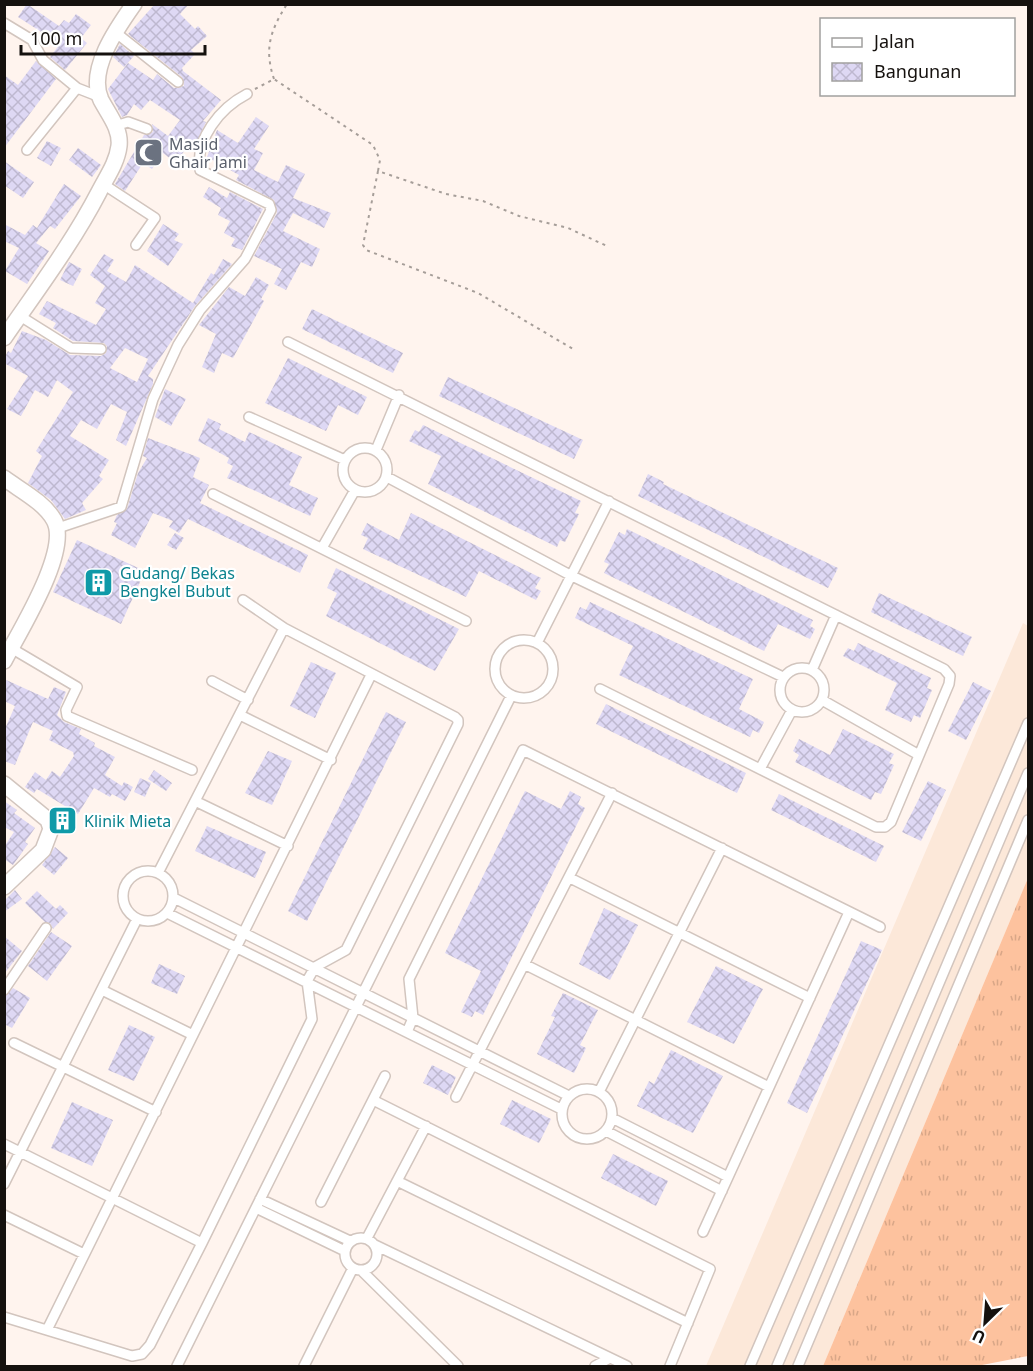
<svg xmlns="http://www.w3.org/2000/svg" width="1033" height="1371" viewBox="0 0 1033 1371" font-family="'Noto Sans',sans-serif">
	<defs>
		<pattern id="grass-tufts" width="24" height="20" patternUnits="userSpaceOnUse" patternTransform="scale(1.5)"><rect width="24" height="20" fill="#fdc29e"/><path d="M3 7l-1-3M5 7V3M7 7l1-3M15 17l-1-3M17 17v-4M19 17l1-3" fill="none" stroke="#d8a687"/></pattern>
		<pattern id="building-cross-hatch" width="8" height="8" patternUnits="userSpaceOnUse" patternTransform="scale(1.5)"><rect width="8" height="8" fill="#ded8f4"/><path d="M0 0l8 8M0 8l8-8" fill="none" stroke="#beb8d0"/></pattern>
	</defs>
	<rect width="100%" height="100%" fill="#fff4ee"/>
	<path fill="#fce8d9" d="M1023,623L1028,626V878L823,1366H706Z"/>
	<path fill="url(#grass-tufts)" d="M1028,878V1356L977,1366H823Z"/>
	<path fill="url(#building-cross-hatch)" fill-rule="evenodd" d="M27,4L59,26L64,20L69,23L76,14L91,25L81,38L87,43L65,70L50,57L60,44L18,17Z
		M155,4H189L180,14L195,29L198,26L207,36L191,50L195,54L182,68L183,71L221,100L203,121L206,122L194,148L189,144L176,163L163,153L152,169L143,163L125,191L115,184L144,135L153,132L152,124L168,136L180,120L150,100L141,110L134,104L127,115L122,117L108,89L128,63L153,80L157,74L174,88L184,86L182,77L128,34Z
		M120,44L134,56L124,67L113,57Z
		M36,61L56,79L4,148V75L18,85Z
		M256,117L269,126L254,149L263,153L254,170L278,182L286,165L305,174L293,198L331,213L324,228L293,213L283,231L320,249L312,267L301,262L286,290L274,284L282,269L254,256L277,213L274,200L236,180L239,175L207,157L217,130L238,143Z
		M47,141L61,148L51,166L37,158Z
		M78,148L101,165L92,177L69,160Z
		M4,161L34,182L23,198L4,185Z
		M64,184L81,196L55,229L50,226L36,243L49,251L27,284L5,271L19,248L4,241V224L25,235L33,225L37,228Z
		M209,187L227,198L230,192L263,209L242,250L231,246L235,239L224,233L230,221L218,215L221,208L203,197Z
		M163,224L179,234L174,240L183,244L168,266L147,251Z
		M104,254L114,260L107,271L126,282L135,265L193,303L211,273L214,275L223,259L232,264L195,306L148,376L153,379V384L126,446L116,440L127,412L111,404L97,429L81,420L70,436L109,460L99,476L103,479L82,503L86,510L65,519L51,500L28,483L42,456L36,451L73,392L57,380L48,397L35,390L21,416L7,409L28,376L4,363V359L8,351L11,353L22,331L46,340L70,355L101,356L106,353L107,346L104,343L73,341L53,328L56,323L39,314L47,301L96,325L106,309L95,303L105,286L90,275ZM125,348L148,359L137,382L110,368Z
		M69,262L82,269L73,286L60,280Z
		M256,277L269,285L261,299L264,301L233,358L222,353L214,373L202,367L216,334L199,325L229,287L245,296Z
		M312,309L403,353L393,373L302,329Z
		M288,358L367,397L358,415L338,405L326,431L265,403Z
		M448,377L583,440L574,459L439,396Z
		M165,389L186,399L171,426L155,417Z
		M208,418L221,424L219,429L245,442L249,432L302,457L289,485L318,498L310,516L227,478L233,466L227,463L229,458L198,441Z
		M423,425L581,501L575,513L579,514L565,542L560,540L557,547L428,484L441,456L409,441L415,430L419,432Z
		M148,438L200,458L193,477L209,485L200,503L308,555L300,573L188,519L179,533L169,527L173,521L153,513L135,548L111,535L117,523L114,522L117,515L127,509L138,473L147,458L143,456Z
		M648,474L664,482L663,484L838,568L828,588L638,496Z
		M411,513L541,578L535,588L541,591L536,600L479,571L466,597L363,549L368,538L361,535L367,523L399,540Z
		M627,529L813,620L810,626L815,629L810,639L778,624L764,651L604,573L609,564L604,562L619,532L625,535Z
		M175,533L184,538L176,550L167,545Z
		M77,540L145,571L121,624L53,592Z
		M336,568L459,629L435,671L326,616L337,593L327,588Z
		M879,593L972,637L963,656L871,612Z
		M590,602L753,679L739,709L764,722L759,733L753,730L750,737L619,675L633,646L575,618L580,607L586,610Z
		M858,643L931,678L927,688L932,690L920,718L914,715L911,722L885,710L897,683L843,656L848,648L854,651Z
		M311,662L336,673L315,718L290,706Z
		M4,679L48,699L54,687L66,692L57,715L64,722L81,729L79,734L95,743L94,746L115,757L105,775L122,786L124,782L133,787L125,801L112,794L110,797L94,788L78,814L37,789L34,793L25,787L35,772L46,780L52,771L60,777L74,756L73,752L49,740L53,731L33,722L15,765L4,761V731L15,706L4,701Z
		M973,682L991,691L966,740L948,731Z
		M606,704L746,773L737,793L596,724Z
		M386,712L406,722L307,921L288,911Z
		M843,729L894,754L889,763L894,765L881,794L875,792L871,800L795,762L799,755L793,751L799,739L830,755Z
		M268,751L292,761L272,805L245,793Z
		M154,770L172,783L166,791L148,779Z
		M140,778L151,783L145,797L134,792Z
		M928,781L946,790L921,841L902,832Z
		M525,791L561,809L570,791L581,797L578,804L585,808L483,1015L475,1011L472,1017L461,1012L481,971L445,953Z
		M779,794L884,846L876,862L771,810Z
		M4,801L17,810L14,813L35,828L25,842L28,844L13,865L4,859V847L14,832L4,827Z
		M207,826L266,852L255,878L195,851Z
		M55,847L68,858L54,875L42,865Z
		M15,890L22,899L4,912V901Z
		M37,891L56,909L60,905L68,913L53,929L50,923L45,922L25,903Z
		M604,908L638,925L610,980L579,964Z
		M51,932L72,946L47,981L28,966Z
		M4,936L22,951L4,974Z
		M861,941L882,950L807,1113L787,1103Z
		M159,964L185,976L177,994L151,983Z
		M716,966L763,989L734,1044L687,1022Z
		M13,988L30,998L12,1028L4,1024V997Z
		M563,993L598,1010L580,1045L586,1048L574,1073L537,1054L555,1017L551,1016Z
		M129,1025L155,1037L134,1081L108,1070Z
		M671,1050L723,1076L693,1133L637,1106L649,1081L654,1084Z
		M432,1065L456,1077L448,1095L423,1083Z
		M512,1100L551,1119L539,1143L500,1124Z
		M72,1102L113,1120L92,1166L51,1148Z
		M613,1154L668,1181L656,1206L601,1178Z"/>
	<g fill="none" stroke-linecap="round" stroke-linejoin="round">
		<defs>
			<path id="minor" d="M4,23L32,40L43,60L77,88L100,97
				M115,32L178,82
				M115,126L128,122L147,129
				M27,150L77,88
				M103,184L155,218L136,245
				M20,316L71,348L101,349
				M288,342L944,669L950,676L949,684L891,822L885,827H876L600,689
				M249,417L345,460
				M343 470a22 22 0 1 1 44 0a22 22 0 1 1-44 0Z
				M376,450L399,395
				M387,477L570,575L783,677
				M213,494L466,621
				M58,528L121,507L153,399L178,345L200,310L245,259L271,210L269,204L200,170C195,139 220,108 247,94
				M322,548L355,490
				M495 669a29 29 0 1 1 58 0a29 29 0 1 1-58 0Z
				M537,643L609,501
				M11,648L77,687L66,710L67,716L192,770
				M780 690a22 22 0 1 1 44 0a22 22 0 1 1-44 0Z
				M812,670L836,615
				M212,681L248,700
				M822,700L919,755
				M240,715L331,760
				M760,769L792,710
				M195,801L288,846
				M123 896a25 25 0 1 1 50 0a25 25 0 1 1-50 0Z
				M158,873L284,628
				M570,878L810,998
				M174,898L569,1096
				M167,913L561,1109
				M526,965L769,1087
				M4,990L46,928
				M102,990L193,1035
				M407,1032L413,1018L409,979L523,750L880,927
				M14,1043L156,1112
				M562 1114a25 25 0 1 1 50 0a25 25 0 1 1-50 0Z
				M599,1092L722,848
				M456,1097L612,793
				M373,1100L710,1269L670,1366
				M612,1118L728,1177
				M606,1131L722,1191
				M4,1144L202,1243
				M397,1181L688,1323
				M4,1184L137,919
				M260,1199L350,1241
				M321,1202L385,1076
				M256,1208L345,1251
				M4,1215L84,1254
				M703,1232L849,912
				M345 1254a16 16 0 1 1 32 0a16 16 0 1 1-32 0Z
				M367,1238L426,1126
				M375,1245L627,1366
				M361,1270L458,1366
				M4,1317L132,1356L142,1354L150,1345L202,1243L312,1019L307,981L315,967L346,950L458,724V720L455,717L284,628L243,600
				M47,1330L371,675
				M177,1366L511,696
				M304,1366L353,1268
				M595,1366L610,1358
				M750,1366L1028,723
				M777,1366L1028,773
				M798,1366L1028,820"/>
			<path id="primary" d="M4,338C37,290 72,244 99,192C106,178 117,163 119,146C121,129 109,115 101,100C87,70 117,28 134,4
				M4,478C20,490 44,502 54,520C71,550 19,632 4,661
				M4,784L48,820L51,829L43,850L4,887"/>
		</defs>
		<use href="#minor" stroke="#d2c5be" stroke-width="12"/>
		<use href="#primary" stroke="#d2c5be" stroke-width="18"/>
		<path stroke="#a69e99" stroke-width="2" stroke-dasharray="3 4.5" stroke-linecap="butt" d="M274,79C264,49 270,31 287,4
			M255,89L274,79L373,145L380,160L378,171L446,194L483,201L519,216L568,228L609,247
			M378,171L363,245L366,250L478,293L573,349"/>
		<use href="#minor" stroke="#fff" stroke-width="9"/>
		<use href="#primary" stroke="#fff" stroke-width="15"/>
	</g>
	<defs>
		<symbol id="mosque-square" viewBox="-11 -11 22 22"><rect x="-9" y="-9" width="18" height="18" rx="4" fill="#6b7280" stroke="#fff"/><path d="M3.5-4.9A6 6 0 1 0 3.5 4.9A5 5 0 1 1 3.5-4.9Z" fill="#fff"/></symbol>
		<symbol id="building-square" viewBox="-11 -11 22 22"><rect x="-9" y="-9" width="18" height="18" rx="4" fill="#0f9aa8" stroke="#fff"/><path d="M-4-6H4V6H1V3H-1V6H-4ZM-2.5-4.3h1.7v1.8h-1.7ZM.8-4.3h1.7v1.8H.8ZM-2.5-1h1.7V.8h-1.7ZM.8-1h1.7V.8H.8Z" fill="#fff"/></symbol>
	</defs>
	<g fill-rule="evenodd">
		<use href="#mosque-square" x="132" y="136" width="33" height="33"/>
		<use href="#building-square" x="82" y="566" width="33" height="33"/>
		<use href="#building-square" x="46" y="804" width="33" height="33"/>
	</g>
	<g text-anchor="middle" stroke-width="4.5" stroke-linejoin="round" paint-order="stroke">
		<g font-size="16" fill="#5b616d" stroke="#fff" text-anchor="start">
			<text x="169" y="150">Masjid<tspan x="169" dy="18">Ghair Jami</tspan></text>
		</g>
		<g font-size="16" fill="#0d838f" stroke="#fff" text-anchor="start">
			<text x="120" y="579">Gudang/ Bekas<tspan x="120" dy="18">Bengkel Bubut</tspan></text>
			<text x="84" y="827">Klinik Mieta</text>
		</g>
	</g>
	<rect width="1033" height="1371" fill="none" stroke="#15110e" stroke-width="12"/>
	<rect x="820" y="18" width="195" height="78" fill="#ffffff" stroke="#a1a09f" stroke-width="1.5"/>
	<rect x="832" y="38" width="30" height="9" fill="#ffffff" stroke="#a1a09f" stroke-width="1.5"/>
	<text x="874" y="48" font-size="18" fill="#15110e">Jalan</text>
	<rect x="832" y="63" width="30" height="18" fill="url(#building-cross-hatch)" stroke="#a1a09f" stroke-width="1.5"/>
	<text x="874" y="78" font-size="18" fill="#15110e">Bangunan</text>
	<g transform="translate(985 1323) rotate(205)" stroke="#ffffff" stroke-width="4.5" paint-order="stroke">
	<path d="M0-4.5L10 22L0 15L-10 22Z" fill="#15110e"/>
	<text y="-9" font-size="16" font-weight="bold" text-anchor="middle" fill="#15110e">U</text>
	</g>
	<path d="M21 45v9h184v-9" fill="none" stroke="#15110e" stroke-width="3"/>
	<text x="30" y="45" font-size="18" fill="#15110e" stroke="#ffffff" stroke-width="4.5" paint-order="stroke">100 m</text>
</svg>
